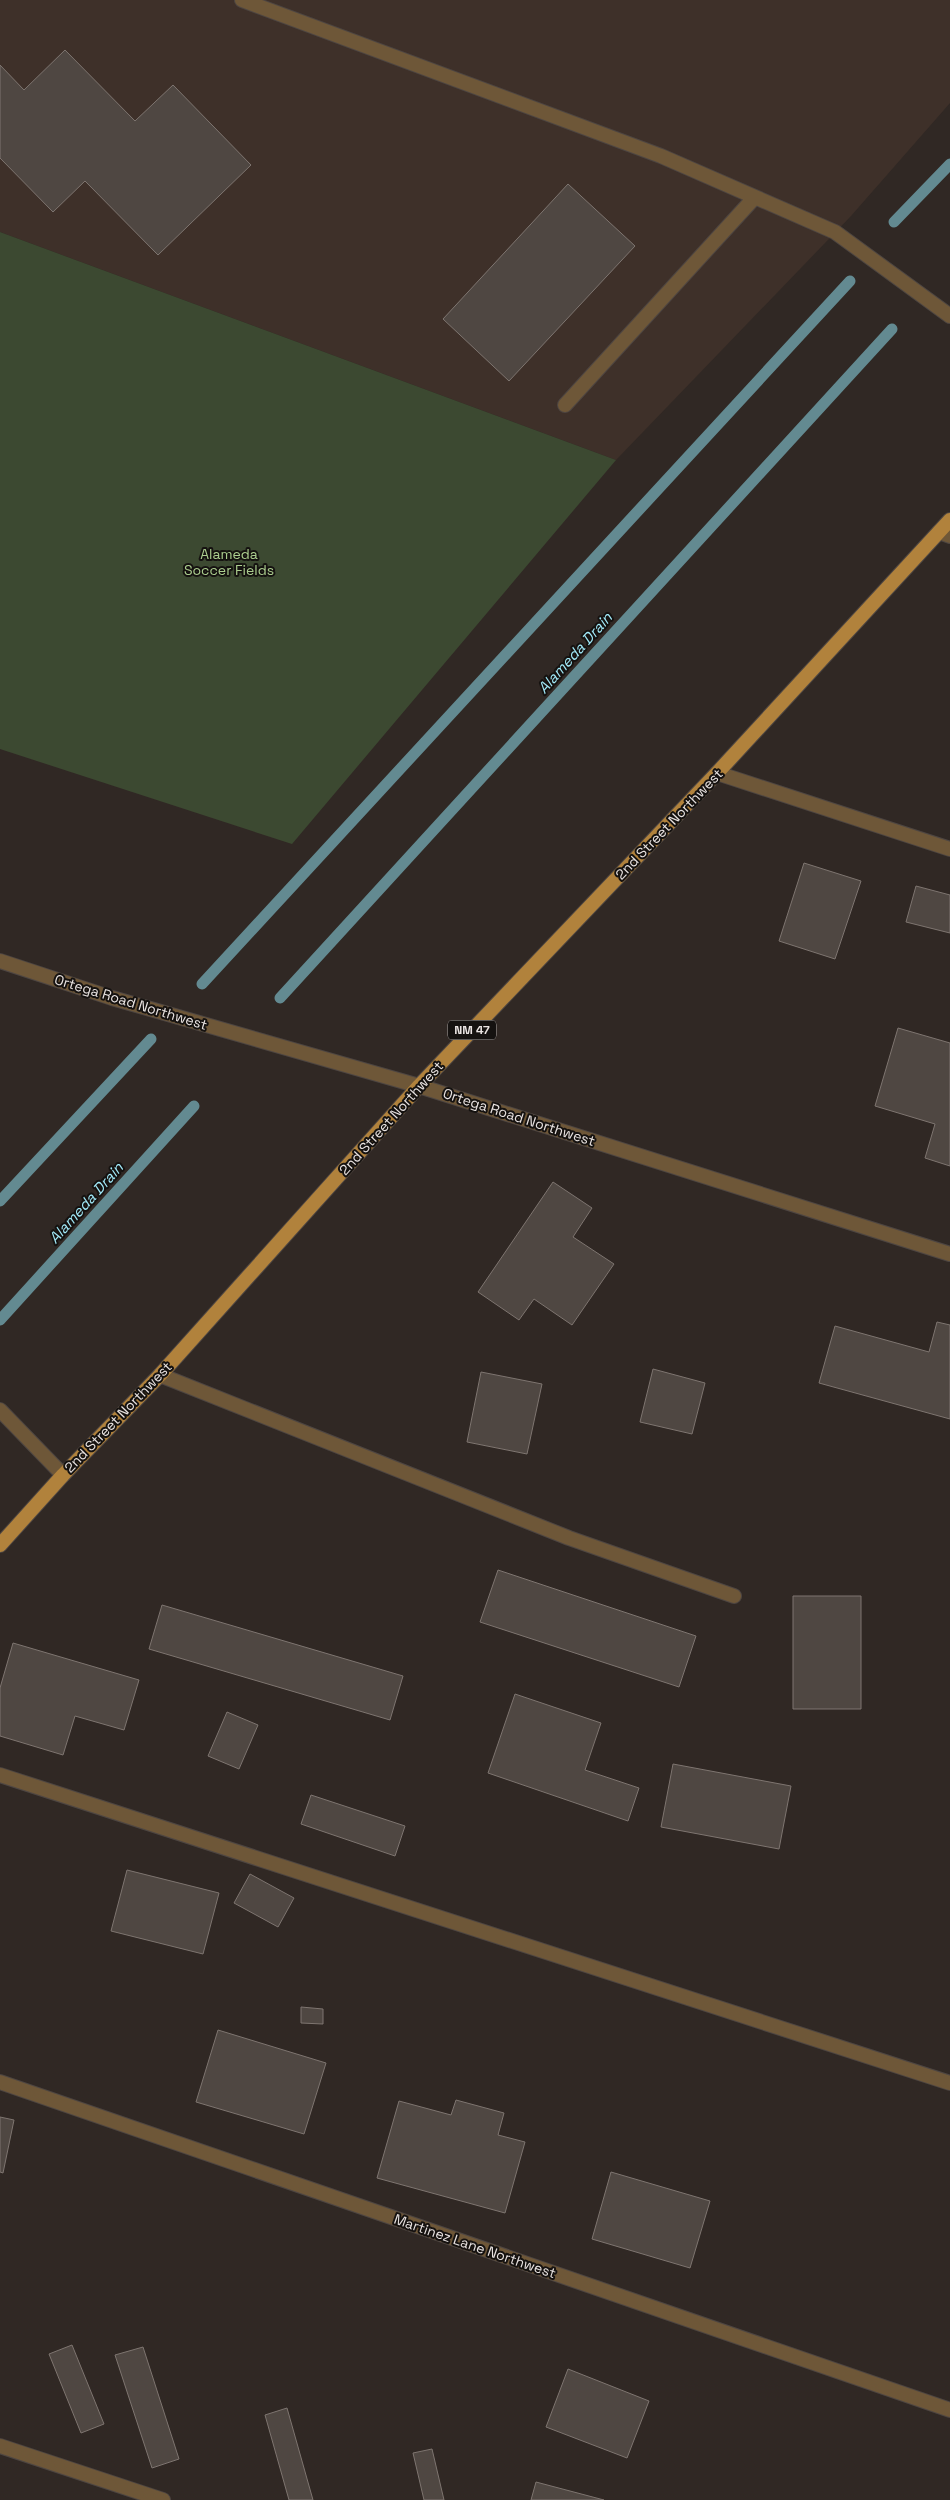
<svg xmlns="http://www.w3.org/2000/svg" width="950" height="2500" viewBox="0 0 950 2500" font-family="'Space Grotesk',sans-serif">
	<rect width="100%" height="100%" fill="#302824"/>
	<path fill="#3e3029" d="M0,0H950V103L851,216L616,460L0,232Z"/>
	<path fill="#3c4931" d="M0,232L616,460L292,844L0,749Z"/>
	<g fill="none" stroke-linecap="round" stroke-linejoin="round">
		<path stroke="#638a91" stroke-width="11" d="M894,222L950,164
			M202,984L850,281
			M280,998L892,329
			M0,1201L151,1039
			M0,1320L194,1106"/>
	</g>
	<path fill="#4f4742" stroke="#7e7570" d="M65,50L135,121L173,85L251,165L158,255L85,181L53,212L0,158V65L24,90Z
		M568,184L635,246L509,381L443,319Z
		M804,863L861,881L835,959L779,941Z
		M916,886L950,895V933L906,922Z
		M898,1028L950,1043V1166L925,1158L935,1124L875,1106Z
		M553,1182L592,1208L573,1237L614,1264L572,1325L534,1299L519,1320L478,1292Z
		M937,1322L950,1325V1419L819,1383L835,1326L929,1352Z
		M653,1369L705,1383L692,1434L640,1422Z
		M481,1372L542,1384L527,1454L467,1442Z
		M498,1570L696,1636L679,1687L480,1622Z
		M793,1596H861V1709H793Z
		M162,1605L403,1676L390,1720L149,1649Z
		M13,1643L139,1680L124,1730L75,1716L63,1755L0,1736V1688Z
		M515,1694L601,1723L585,1770L639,1788L628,1821L488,1773Z
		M227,1712L258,1725L239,1769L208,1756Z
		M673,1764L791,1786L779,1849L661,1827Z
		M311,1795L405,1826L395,1856L301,1824Z
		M127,1870L219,1893L203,1954L111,1931Z
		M250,1874L294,1898L278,1927L234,1903Z
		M301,2007L323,2009V2024L301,2023Z
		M218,2030L326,2063L304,2134L196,2102Z
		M456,2100L504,2113L498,2135L525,2142L505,2213L377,2178L399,2101L451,2115Z
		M0,2117L14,2120L3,2173L0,2172Z
		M611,2172L710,2201L690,2268L592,2239Z
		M72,2345L104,2424L81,2433L49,2354Z
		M143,2347L179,2459L152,2468L115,2355Z
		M568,2369L649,2401L627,2458L546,2427Z
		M287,2408L313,2500H289L265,2415Z
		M432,2449L444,2500H424L413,2453Z
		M536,2482L604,2500H531Z"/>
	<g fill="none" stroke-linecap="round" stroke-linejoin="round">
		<defs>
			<path id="service" d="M242,0L661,156L835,232L950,316
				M565,405L755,197
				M939,532L950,536
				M717,773L950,849
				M160,1375L569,1538L734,1596"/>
			<path id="minor" d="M0,1410L63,1475
				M0,1775L950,2083
				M0,2082L950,2410
				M0,2446L163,2500"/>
			<path id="tertiary" d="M0,961L112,998L419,1086L950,1254"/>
			<path id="primary" d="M0,1545L63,1475L160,1375L419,1086L717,773L950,520"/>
		</defs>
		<use href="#service" stroke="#4e4642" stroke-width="16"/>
		<use href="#minor" stroke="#4e4642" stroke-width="16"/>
		<use href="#tertiary" stroke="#4e4642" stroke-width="16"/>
		<use href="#primary" stroke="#4e4642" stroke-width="16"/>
		<use href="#service" stroke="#6e5738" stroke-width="14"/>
		<use href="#minor" stroke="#6e5738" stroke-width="14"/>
		<use href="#tertiary" stroke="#6e5738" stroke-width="14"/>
		<use href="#primary" stroke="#b1823c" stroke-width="14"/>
	</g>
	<g text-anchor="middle" stroke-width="4" stroke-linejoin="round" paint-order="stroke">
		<rect fill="#151210" stroke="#a9a4a2" stroke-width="1" x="448" y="1020.5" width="48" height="19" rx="4"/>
		<g font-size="12" font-weight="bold" fill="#e9e3e1">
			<text x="472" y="1034">NM 47</text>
		</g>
		<g font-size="14" fill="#acce8f" stroke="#151210">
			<text x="229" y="559">Alameda<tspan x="229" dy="16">Soccer Fields</tspan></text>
		</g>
		<g font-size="14" fill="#e9e3e1" stroke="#151210">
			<text transform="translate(669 824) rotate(-46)" y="5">2nd Street Northwest</text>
			<text transform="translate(131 1002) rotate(17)" y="5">Ortega Road Northwest</text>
			<text transform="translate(519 1117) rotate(18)" y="5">Ortega Road Northwest</text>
			<text transform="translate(391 1118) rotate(-48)" y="5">2nd Street Northwest</text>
			<text transform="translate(118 1417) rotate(-46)" y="5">2nd Street Northwest</text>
			<text transform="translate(475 2246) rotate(19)" y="5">Martinez Lane Northwest</text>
		</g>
		<g font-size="15" font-style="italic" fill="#a3ebfa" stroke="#151210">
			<text transform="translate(575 653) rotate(-48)" y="5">Alameda Drain</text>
			<text transform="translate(86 1203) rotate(-48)" y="5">Alameda Drain</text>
		</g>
	</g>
</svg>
